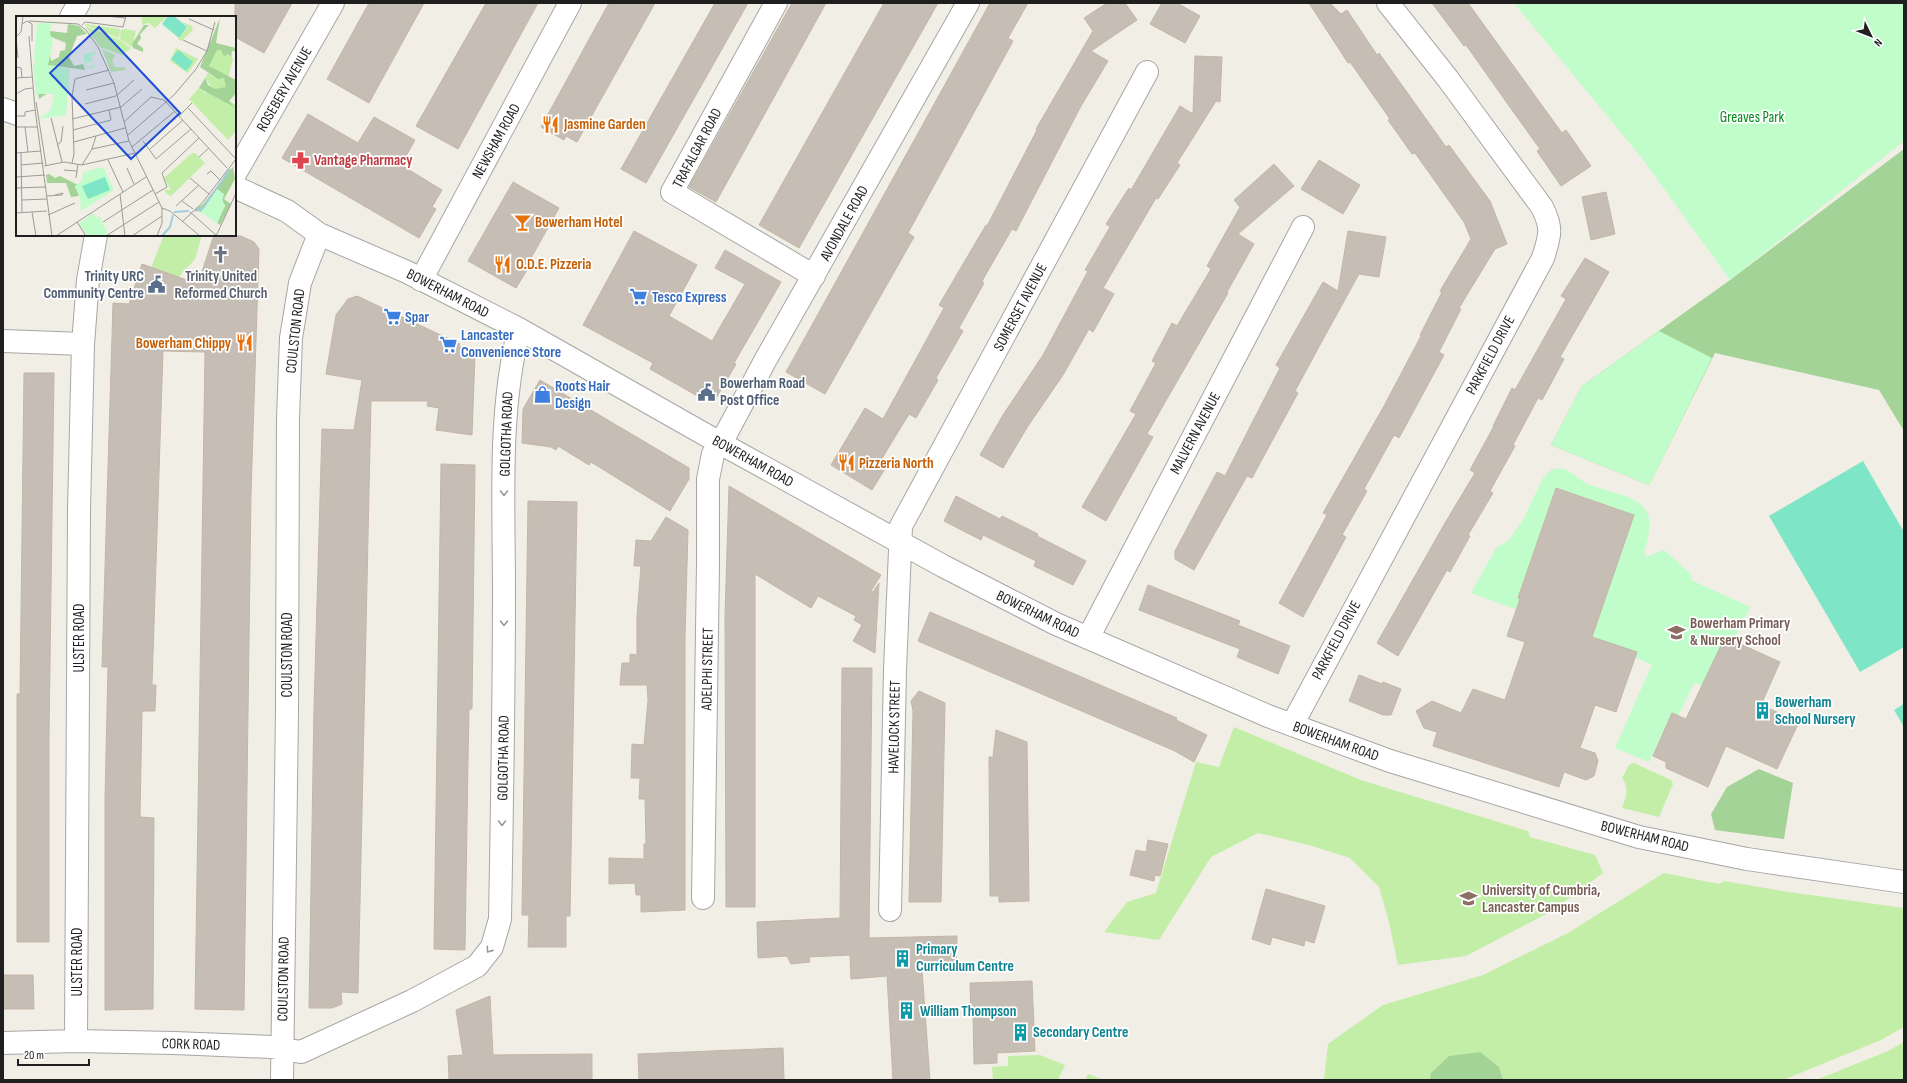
<svg xmlns="http://www.w3.org/2000/svg" width="1907" height="1083" viewBox="0 0 1907 1083" font-family="'Sofia Sans Condensed',sans-serif">
	<rect width="100%" height="100%" fill="#f1eee5"/>
	<path fill="#c3eea8" d="M164,235H202L195,259L179,277L151,268Z
		M1234,727L1361,780L1528,831L1530,837L1595,855L1603,873L1552,911L1466,956L1398,965L1389,922L1379,887L1350,858L1309,845L1258,833L1211,857L1159,940L1104,932L1127,902L1156,893L1196,762L1219,767Z
		M1634,763L1671,780L1673,784L1659,817L1622,808C1626,796 1630,789 1622,778L1629,765Z
		M1664,873L1719,884L1724,881L1789,892L1904,908V1027L1881,1040L1783,1080H1324L1328,1044L1383,1005L1483,975L1568,933Z
		M1904,1042V1080H1816L1888,1051Z
		M1040,1055L1065,1065L1058,1080H993L992,1067L1008,1066V1056Z
		M1088,1074L1104,1080H1085Z"/>
	<path fill="#a3d397" d="M1904,149V431L1879,390L1715,353L1649,485L1551,445L1582,386L1730,280Z
		M1759,769L1793,783L1784,839L1715,830L1711,814L1727,787Z
		M1480,1052L1499,1067L1503,1080H1430L1431,1073L1449,1056Z"/>
	<path fill="#c0fdca" d="M1514,3H1904V141L1730,280L1641,157Z
		M1659,331L1712,358L1649,485L1551,445L1582,386Z
		M1552,469C1556,469 1561,468 1564,469C1573,472 1580,481 1588,484C1629,500 1663,495 1644,552L1646,557L1664,550L1692,575L1691,580L1750,607L1733,641L1725,637L1703,686L1694,683L1678,716L1672,713L1649,762L1615,748L1652,665L1635,657L1637,652L1565,628L1596,624L1634,515L1556,488L1518,598L1555,611L1551,622L1471,593L1496,548L1509,540L1523,520L1543,478Z"/>
	<path fill="#7ee5c7" d="M1863,461L1904,532V647L1860,672L1769,516Z
		M1904,704V727L1894,710Z"/>
	<path fill="#c6bdb4" stroke="#c4b6a6" d="M235,3H292L264,53L235,37Z
		M369,3H424L369,103L327,79Z
		M486,3H538L458,149L416,126Z
		M609,3H655L577,142L566,136L564,140L541,127Z
		M715,3H748L646,183L621,169Z
		M792,3H826L716,202L689,187Z
		M884,3H938L799,248L759,225Z
		M990,3H1028L1008,38L1013,41L908,233L914,237L825,394L786,372Z
		M1107,3H1125L1137,20L1091,51L1108,61L1081,106L1016,231L1012,229L982,281L984,283L959,328L963,331L936,378L938,380L916,418L909,414L881,460L888,464L872,490L831,465L865,408L883,419L944,308L939,305L986,225L987,226L1037,130L1036,129L1093,31L1084,18Z
		M1162,3H1177L1200,16L1185,43L1150,24Z
		M1309,3H1330L1341,14L1347,10L1377,55L1379,53L1446,147L1449,145L1490,201L1507,244L1495,249L1459,308L1461,309L1439,352L1444,355L1399,438L1394,435L1364,489L1367,491L1342,535L1346,537L1303,617L1279,603L1327,515L1323,513L1384,406L1421,336L1420,335L1442,292L1440,291L1471,239L1464,222L1415,153L1412,154L1388,120L1390,119L1350,62L1348,63Z
		M1432,3H1468L1562,133L1566,130L1591,166L1561,186L1537,151L1540,149L1507,103L1466,45L1464,46Z
		M1195,56L1222,57L1220,102L1216,101L1177,163L1180,165L1158,199L1156,198L1103,288L1114,294L1093,332L1089,329L1063,375L1028,426L1003,468L980,455L1003,415L1043,355L1088,271L1085,270L1110,227L1106,224L1129,188L1131,190L1180,106L1193,114Z
		M308,114L358,143L374,117L415,140L401,165L442,190L432,207L436,209L419,238L282,158Z
		M1319,160L1360,185L1343,214L1301,189Z
		M1274,164L1294,186L1238,234L1254,244L1227,292L1228,293L1164,404L1147,434L1153,437L1106,521L1082,507L1136,414L1130,411L1156,363L1152,361L1172,323L1177,326L1211,269L1207,266L1240,207L1234,200Z
		M513,182L559,208L525,269L527,270L516,288L468,261Z
		M1606,192L1615,234L1591,240L1582,197Z
		M634,231L697,265L669,316L712,341L745,284L715,268L725,250L781,282L734,363L736,364L715,400L708,402L650,369L653,363L583,325Z
		M1348,231L1386,237L1379,277L1359,274L1321,343L1295,391L1298,393L1252,478L1247,476L1194,570L1175,559V551L1217,472L1225,476L1280,368L1276,365L1323,282L1338,291Z
		M214,235L241,236L254,242L259,249L251,494L244,1010L195,1009L205,352L163,351L152,685H156L155,711H142L140,817L154,818L153,1009L105,1010V799L108,667H102L113,303L129,304L142,264L198,284Z
		M1585,258L1609,272L1560,357L1564,359L1542,400L1538,398L1513,445L1515,446L1490,491L1493,493L1468,535L1470,536L1450,572L1447,570L1398,656L1377,643L1445,523L1475,473L1470,470L1494,426H1493L1512,388L1515,390L1566,299L1561,296Z
		M357,296L460,344L459,346L475,355L472,435L436,430L439,408L427,406L428,401H371L358,993L341,992L342,1004L332,1008H309L314,708L322,429L354,430L362,380L326,374L336,315L348,299Z
		M24,373H54L49,735V942H17V694H20Z
		M540,380L689,468V479L670,511L591,462L589,465L558,446L556,450L551,447L522,443L523,409Z
		M441,464L475,465L472,709H469L468,760L465,950L434,949Z
		M729,486L881,575L871,591L873,592L879,583L875,653L853,641L862,625L854,620L856,616L818,596L811,608L755,574V907H726L725,616Z
		M1556,488L1634,515L1592,637L1637,652L1616,712L1595,705L1580,748L1595,753L1598,761L1594,776L1586,780L1564,772L1559,787L1433,746L1437,732L1424,728L1416,711L1432,701L1461,713L1473,689L1505,700L1525,642L1507,636L1520,599L1518,598Z
		M956,496L1000,519L1002,516L1038,534L1037,536L1086,561L1073,585L1034,566L1036,561L983,535L981,540L944,521Z
		M528,501L577,502L570,916H566V947H528L529,915H522Z
		M666,517L688,530L685,637V910L641,912V895H636L635,883L609,884V858L644,859V844H646L645,799H639L640,778H631L632,744L644,745L648,700L647,685H620L622,663H630V654L637,655V617L641,566H634L636,540L651,541Z
		M1148,585L1240,621L1238,625L1290,646L1278,674L1237,657L1240,649L1139,610Z
		M930,612L1177,718L1176,720L1207,735L1194,762L1175,751L918,641Z
		M1725,637L1780,662L1761,705L1799,722L1777,769L1726,746L1708,787L1666,768V762L1653,756L1672,713L1686,719Z
		M842,668H872L869,938L957,936L956,969L922,970L930,1080H893L887,976L851,979L850,955L809,957L810,962L791,964L787,956L758,958L757,922L840,918Z
		M1359,675L1382,684L1383,682L1401,689L1391,715H1383L1349,701Z
		M919,691L945,703L941,902H909L913,711L911,701Z
		M996,730L1027,742L1029,901L999,902V896H990L989,757H993Z
		M1148,840L1168,844L1160,876L1155,875L1154,881L1130,875L1136,850L1146,852Z
		M1266,889L1325,906L1314,943L1305,940L1304,946L1272,937L1270,945L1252,939Z
		M3,975H33L34,1009H3Z
		M1032,981L1035,1051L997,1053V1063L974,1064L973,1013L971,1014L970,983Z
		M490,996L493,1055L592,1054V1080H449L448,1056L463,1055L456,1010Z
		M783,1048L784,1080H639L638,1054Z"/>
	<g fill="none" stroke-linecap="round" stroke-linejoin="round">
		<defs>
			<path id="minor" d="M776,3L672,192L814,276
				M71,17L79,3
				M3,109L17,114
				M235,174L333,3
				M235,187L287,211L319,234L407,272L519,329L720,443L943,566L1056,624L1268,716L1390,761L1639,837L1747,859L1904,882
				M421,280L570,3
				M3,341L83,344
				M1088,638L1303,227
				M1292,725L1543,258C1550,235 1553,229 1542,207L1448,79L1388,3
				M703,898L708,564V479L713,454L727,432L766,359L968,3
				M890,910L895,670L901,526L1147,72
				M76,1041L79,510L83,344L88,280L96,235
				M3,1043L76,1041L174,1043L271,1047L301,1052L412,1001L477,966L492,947L500,919C502,810 504,700 504,590C504,503 498,414 519,329
				M282,1080L287,711L288,418L291,338L300,283L319,234"/>
		</defs>
		<use href="#minor" stroke="#a6a6a6" stroke-width="24"/>
		<use href="#minor" stroke="#fff" stroke-width="22"/>
	</g>
	<defs><path id="oneway-chevron" d="M-2-3.5L2.5 0L-2 3.5" fill="none" stroke-width="1.6" stroke-linecap="round" stroke-linejoin="round"/></defs>
	<g stroke="#9a9a9a">
		<use href="#oneway-chevron" transform="translate(504 493) rotate(90)"/>
		<use href="#oneway-chevron" transform="translate(504 623) rotate(90)"/>
		<use href="#oneway-chevron" transform="translate(502 823) rotate(91)"/>
		<use href="#oneway-chevron" transform="translate(489 950) rotate(125)"/>
	</g>
	<defs>
		<symbol id="restaurant-bare" viewBox="-9 -9 18 18"><path d="M-5-6h1v4h1v-4h1v4h1v-4h1v5L-1.5 .5V6h-2V.5L-5-1ZM5-6V6H3V1.5H1.5Q1.5-4 5-6Z" fill="#e8710a" stroke="#fff" stroke-width="2.5" paint-order="stroke"/></symbol>
		<symbol id="pharmacy-bare" viewBox="-9 -9 18 18"><path d="M-2-6h4v4h4v4h-4v4h-4v-4h-4v-4h4Z" fill="#e0444e" stroke="#fff" stroke-width="2.5" paint-order="stroke"/></symbol>
		<symbol id="bar-bare" viewBox="-9 -9 18 18"><path d="M-6-5H6L.8 .8V4.5H3.5V6h-7V4.5H-.8V.8Z" fill="#e8710a" stroke="#fff" stroke-width="2.5" paint-order="stroke"/></symbol>
		<symbol id="church-bare" viewBox="-9 -9 18 18"><path d="M-1.2-6h2.4v3.5h3.3v2.4h-3.3V6h-2.4V-.1h-3.3v-2.4h3.3Z" fill="#6b7280" stroke="#fff" stroke-width="2.5" paint-order="stroke"/></symbol>
		<symbol id="civic-bare" viewBox="-9 -9 18 18"><path d="M-.6-6.5H3V-4.5H.6V-3L4-1V1h2V6H-6V1h2V-1L-.6-3ZM-1.2 2.5V6h2.4V2.5Z" fill="#5c6f8a" stroke="#fff" stroke-width="2.5" paint-order="stroke"/></symbol>
		<symbol id="supermarket-bare" viewBox="-9 -9 18 18"><path d="M-6-5.5h2.5l.6 2H6L4.5 2H-2.5L-4.4-4H-6ZM-1.5 3.2a1.3 1.3 0 1 0 .1 0ZM3 3.2a1.3 1.3 0 1 0 .1 0Z" fill="#3f7fe0" stroke="#fff" stroke-width="2.5" paint-order="stroke"/></symbol>
		<symbol id="shop-bare" viewBox="-9 -9 18 18"><path d="M-5-2.5h2.3a2.7 3.5 0 0 1 5.4 0H5L5.5 6h-11ZM-1.5-2.5h3a1.5 2.3 0 0 0-3 0Z" fill="#3f7fe0" stroke="#fff" stroke-width="2.5" paint-order="stroke"/></symbol>
		<symbol id="school-bare" viewBox="-9 -9 18 18"><path d="M0-5L7-2L0 1L-7-2ZM-4 1L0 2.5L4 1V4Q0 6-4 4Z" fill="#8d6e63" stroke="#fff" stroke-width="2.5" paint-order="stroke"/></symbol>
		<symbol id="building-bare" viewBox="-9 -9 18 18"><path d="M-4-6H4V6H1V3H-1V6H-4ZM-2.5-4.3h1.7v1.8h-1.7ZM.8-4.3h1.7v1.8H.8ZM-2.5-1h1.7V.8h-1.7ZM.8-1h1.7V.8H.8Z" fill="#0f9aa8" stroke="#fff" stroke-width="2.5" paint-order="stroke"/></symbol>
		<symbol id="university-bare" viewBox="-9 -9 18 18"><path d="M0-5L7-2L0 1L-7-2ZM-4 1L0 2.5L4 1V4Q0 6-4 4Z" fill="#8d6e63" stroke="#fff" stroke-width="2.5" paint-order="stroke"/></symbol>
	</defs>
	<g fill-rule="evenodd">
		<use href="#restaurant-bare" x="538" y="112" width="25" height="25"/>
		<use href="#pharmacy-bare" x="288" y="148" width="25" height="25"/>
		<use href="#bar-bare" x="510" y="210" width="25" height="25"/>
		<use href="#church-bare" x="208" y="242" width="25" height="25"/>
		<use href="#restaurant-bare" x="490" y="252" width="25" height="25"/>
		<use href="#civic-bare" x="144" y="272" width="25" height="25"/>
		<use href="#supermarket-bare" x="626" y="284" width="25" height="25"/>
		<use href="#supermarket-bare" x="380" y="304" width="25" height="25"/>
		<use href="#restaurant-bare" x="232" y="330" width="25" height="25"/>
		<use href="#supermarket-bare" x="436" y="332" width="25" height="25"/>
		<use href="#civic-bare" x="694" y="380" width="25" height="25"/>
		<use href="#shop-bare" x="530" y="382" width="25" height="25"/>
		<use href="#restaurant-bare" x="834" y="450" width="25" height="25"/>
		<use href="#school-bare" x="1664" y="620" width="25" height="25"/>
		<use href="#building-bare" x="1750" y="698" width="25" height="25"/>
		<use href="#university-bare" x="1456" y="886" width="25" height="25"/>
		<use href="#building-bare" x="890" y="946" width="25" height="25"/>
		<use href="#building-bare" x="894" y="998" width="25" height="25"/>
		<use href="#building-bare" x="1008" y="1020" width="25" height="25"/>
	</g>
	<g text-anchor="middle" stroke-width="3.5" stroke-linejoin="round" paint-order="stroke">
		<g font-size="15" fill="#1f1f1f" stroke="#fff">
			<text transform="translate(284 89) rotate(-60)" y="5">ROSEBERY AVENUE</text>
			<text transform="translate(496 141) rotate(-61)" y="5">NEWSHAM ROAD</text>
			<text transform="translate(697 148) rotate(-62)" y="5">TRAFALGAR ROAD</text>
			<text transform="translate(844 223) rotate(-61)" y="5">AVONDALE ROAD</text>
			<text transform="translate(448 293) rotate(27)" y="5">BOWERHAM ROAD</text>
			<text transform="translate(1020 307) rotate(-62)" y="5">SOMERSET AVENUE</text>
			<text transform="translate(295 331) rotate(-84)" y="5">COULSTON ROAD</text>
			<text transform="translate(1490 355) rotate(-62)" y="5">PARKFIELD DRIVE</text>
			<text transform="translate(1195 433) rotate(-62)" y="5">MALVERN AVENUE</text>
			<text transform="translate(506 434) rotate(-88)" y="5">GOLGOTHA ROAD</text>
			<text transform="translate(753 461) rotate(29)" y="5">BOWERHAM ROAD</text>
			<text transform="translate(1038 614) rotate(26)" y="5">BOWERHAM ROAD</text>
			<text transform="translate(79 638) rotate(-90)" y="5">ULSTER ROAD</text>
			<text transform="translate(1336 640) rotate(-62)" y="5">PARKFIELD DRIVE</text>
			<text transform="translate(287 655) rotate(-90)" y="5">COULSTON ROAD</text>
			<text transform="translate(707 669) rotate(-89)" y="5">ADELPHI STREET</text>
			<text transform="translate(894 727) rotate(-89)" y="5">HAVELOCK STREET</text>
			<text transform="translate(1336 741) rotate(20)" y="5">BOWERHAM ROAD</text>
			<text transform="translate(503 758) rotate(-89)" y="5">GOLGOTHA ROAD</text>
			<text transform="translate(1645 836) rotate(14)" y="5">BOWERHAM ROAD</text>
			<text transform="translate(77 962) rotate(-90)" y="5">ULSTER ROAD</text>
			<text transform="translate(283 979) rotate(-89)" y="5">COULSTON ROAD</text>
			<text transform="translate(191 1044) rotate(2)" y="5">CORK ROAD</text>
		</g>
		<g font-size="15" fill="#04871b" stroke="#fff">
			<text x="1752" y="122">Greaves Park</text>
		</g>
		<g font-size="15" font-weight="bold" fill="#c56008" stroke="#fff" text-anchor="start">
			<text x="564" y="129">Jasmine Garden</text>
			<text x="535" y="227">Bowerham Hotel</text>
			<text x="516" y="269">O.D.E. Pizzeria</text>
			<text x="231" y="348" text-anchor="end">Bowerham Chippy</text>
			<text x="859" y="468">Pizzeria North</text>
		</g>
		<g font-size="15" font-weight="bold" fill="#be3a42" stroke="#fff" text-anchor="start">
			<text x="314" y="165">Vantage Pharmacy</text>
		</g>
		<g font-size="15" font-weight="bold" fill="#4e5e75" stroke="#fff" text-anchor="end">
			<text x="144" y="281">Trinity URC<tspan x="144" dy="17">Community Centre</tspan></text>
			<text x="720" y="388" text-anchor="start">Bowerham Road<tspan x="720" dy="17">Post Office</tspan></text>
		</g>
		<g font-size="15" font-weight="bold" fill="#5b616d" stroke="#fff">
			<text x="221" y="281">Trinity United<tspan x="221" dy="17">Reformed Church</tspan></text>
		</g>
		<g font-size="15" font-weight="bold" fill="#366cbe" stroke="#fff" text-anchor="start">
			<text x="652" y="302">Tesco Express</text>
			<text x="405" y="322">Spar</text>
			<text x="461" y="340">Lancaster<tspan x="461" dy="17">Convenience Store</tspan></text>
			<text x="555" y="391">Roots Hair<tspan x="555" dy="17">Design</tspan></text>
		</g>
		<g font-size="15" font-weight="bold" fill="#785e54" stroke="#fff" text-anchor="start">
			<text x="1690" y="628">Bowerham Primary<tspan x="1690" dy="17">&amp; Nursery School</tspan></text>
			<text x="1482" y="895">University of Cumbria,<tspan x="1482" dy="17">Lancaster Campus</tspan></text>
		</g>
		<g font-size="15" font-weight="bold" fill="#0d838f" stroke="#fff" text-anchor="start">
			<text x="1775" y="707">Bowerham<tspan x="1775" dy="17">School Nursery</tspan></text>
			<text x="916" y="954">Primary<tspan x="916" dy="17">Curriculum Centre</tspan></text>
			<text x="920" y="1016">William Thompson</text>
			<text x="1033" y="1037">Secondary Centre</text>
		</g>
	</g>
	<g transform="translate(16 16)">
		<rect width="220" height="220" fill="#f1eee5"/>
		<path d="M126,0H151L139,12L133,7L126,9ZM166,6L176,10L177,14L165,25L162,23L172,11ZM69,8L104,13L103,22L69,9ZM69,10L104,24L115,32L106,39L84,31ZM109,13L120,15L116,31L104,23L105,14ZM160,32L182,43L172,57L154,45ZM86,33L99,39L96,45L99,51H108L110,54L95,56ZM201,33L213,38L217,43L212,62L220,64V77L213,85L220,89V115L212,124L173,83L183,72L190,77L196,72L189,62L192,57L202,63L208,62L210,65L212,62L194,52V45ZM176,137H179L189,147L155,180L152,179L148,174H155L148,162Z" fill="#c3eea8"/>
		<path d="M204,2L200,27L220,32V35H216L215,42L213,38L208,40L205,34H201L193,50L220,64V77L213,85L220,92L183,72L189,62L192,69L199,73L210,71L208,62L202,63L184,51ZM52,8L63,10L71,18L61,20L53,41L58,50L67,48L69,54L34,49L44,53L38,82V78L33,76L23,83L18,53L20,45L18,44L34,37L35,45L43,41L44,35L49,34L50,27L33,20L34,15L51,17ZM128,9H133L124,18L125,22L121,28L127,32V36L117,32L116,28ZM220,147L217,151L219,163L208,183L215,188L204,209L201,207L209,190L201,174L185,196L178,194L187,188ZM33,158L39,162L44,160L62,169L59,170L63,180L55,181L50,167H31L30,159Z" fill="#a3d397"/>
		<path d="M21,7H35L34,17L37,27L32,49L54,53L50,99L23,103L35,94L38,78H20L17,48H20L18,44ZM79,36L80,38L75,40L77,45L69,47L71,52L77,49V46L79,51L70,53L68,48V38ZM87,151L98,174L65,195L64,181L59,170L66,165L67,156ZM201,173L208,178L206,186L209,189L201,207L185,196ZM77,197L80,202L83,200L90,213L91,218L87,220H72L63,208Z" fill="#c0fdca"/>
		<path d="M152,0H158L171,11L163,22L146,8ZM162,34L177,46L170,55L155,43ZM89,161L94,174L72,183L66,170Z" fill="#7ee5c7"/>
		<path fill="none" stroke="#a2cde1" stroke-width="2" d="M179,195L187,192L214,153M158,196L173,195M146,220L154,211L157,199"/>
		<path fill="none" stroke="#9d9b96" stroke-width="1" d="M89,0L110,2M173,3L198,14M13,5L62,8L70,14L82,31L98,67L113,125L146,192V207L141,220M6,8L11,5L16,8V25M66,9L69,6L107,11L110,0M13,20L19,93L36,220M0,21L5,16L7,0M0,22L2,42M167,24L191,35M0,51L5,52L6,62M0,62L16,61M70,74L98,67M0,78L9,73L17,72M20,86L30,149M69,88L100,80L118,64M172,92L220,143M0,100H9V96L19,94M163,100L176,87M35,102L46,146M56,103L105,91L126,73M108,106L135,81L148,84L211,152M0,111H21M9,111L12,136M57,114L95,104L93,94M112,119L158,79L180,53L191,35L199,6M127,125L140,143L175,113M58,126L109,112M41,129L45,126L47,110M116,131L159,95M76,133L113,125M134,133L167,104M0,137L25,135M5,137L6,196M183,141L193,132M92,144L107,176M56,147L58,138L56,80L59,63L93,54M5,149L27,147M66,149L119,137M28,150L48,146L66,149L76,133L80,120M111,152L118,168M48,154L61,155M191,158L195,155L204,164M0,161L29,159M60,162L62,148M174,162L193,178M0,172L29,171M104,178L109,220M139,178L151,171L146,157L183,122M31,180L46,179L47,177L39,179M6,184L31,183M166,185L177,193M160,190L183,169M146,192L154,195L184,220M16,196L20,220M174,196L200,219M0,197L31,195M32,199L59,187M167,205L186,187L220,143M61,206L70,220M87,206L137,174M40,220L130,161M90,220L143,186M116,220L146,200M200,220L220,177"/>
		<path fill="#1d4ed8" fill-opacity="0.15" stroke="#1d4ed8" stroke-width="2" d="M83,11L164,97L115,143L34,57Z"/>
		<rect width="220" height="220" fill="none" stroke="#1f1f1f" stroke-width="2"/>
	</g>
	<rect width="1907" height="1083" fill="none" stroke="#1f1f1f" stroke-width="8"/>
	<g transform="translate(1871 36) rotate(133)" stroke="#ffffff" stroke-width="3" paint-order="stroke">
	<path d="M0-3L7 15L0 10L-7 15Z" fill="#1f1f1f"/>
	<text y="-6" font-size="11" font-weight="bold" text-anchor="middle" fill="#1f1f1f">N</text>
	</g>
	<path d="M18 1059v6h71v-6" fill="none" stroke="#1f1f1f" stroke-width="2"/>
	<text x="24" y="1059" font-size="12" fill="#1f1f1f" stroke="#ffffff" stroke-width="3" paint-order="stroke">20 m</text>
</svg>
